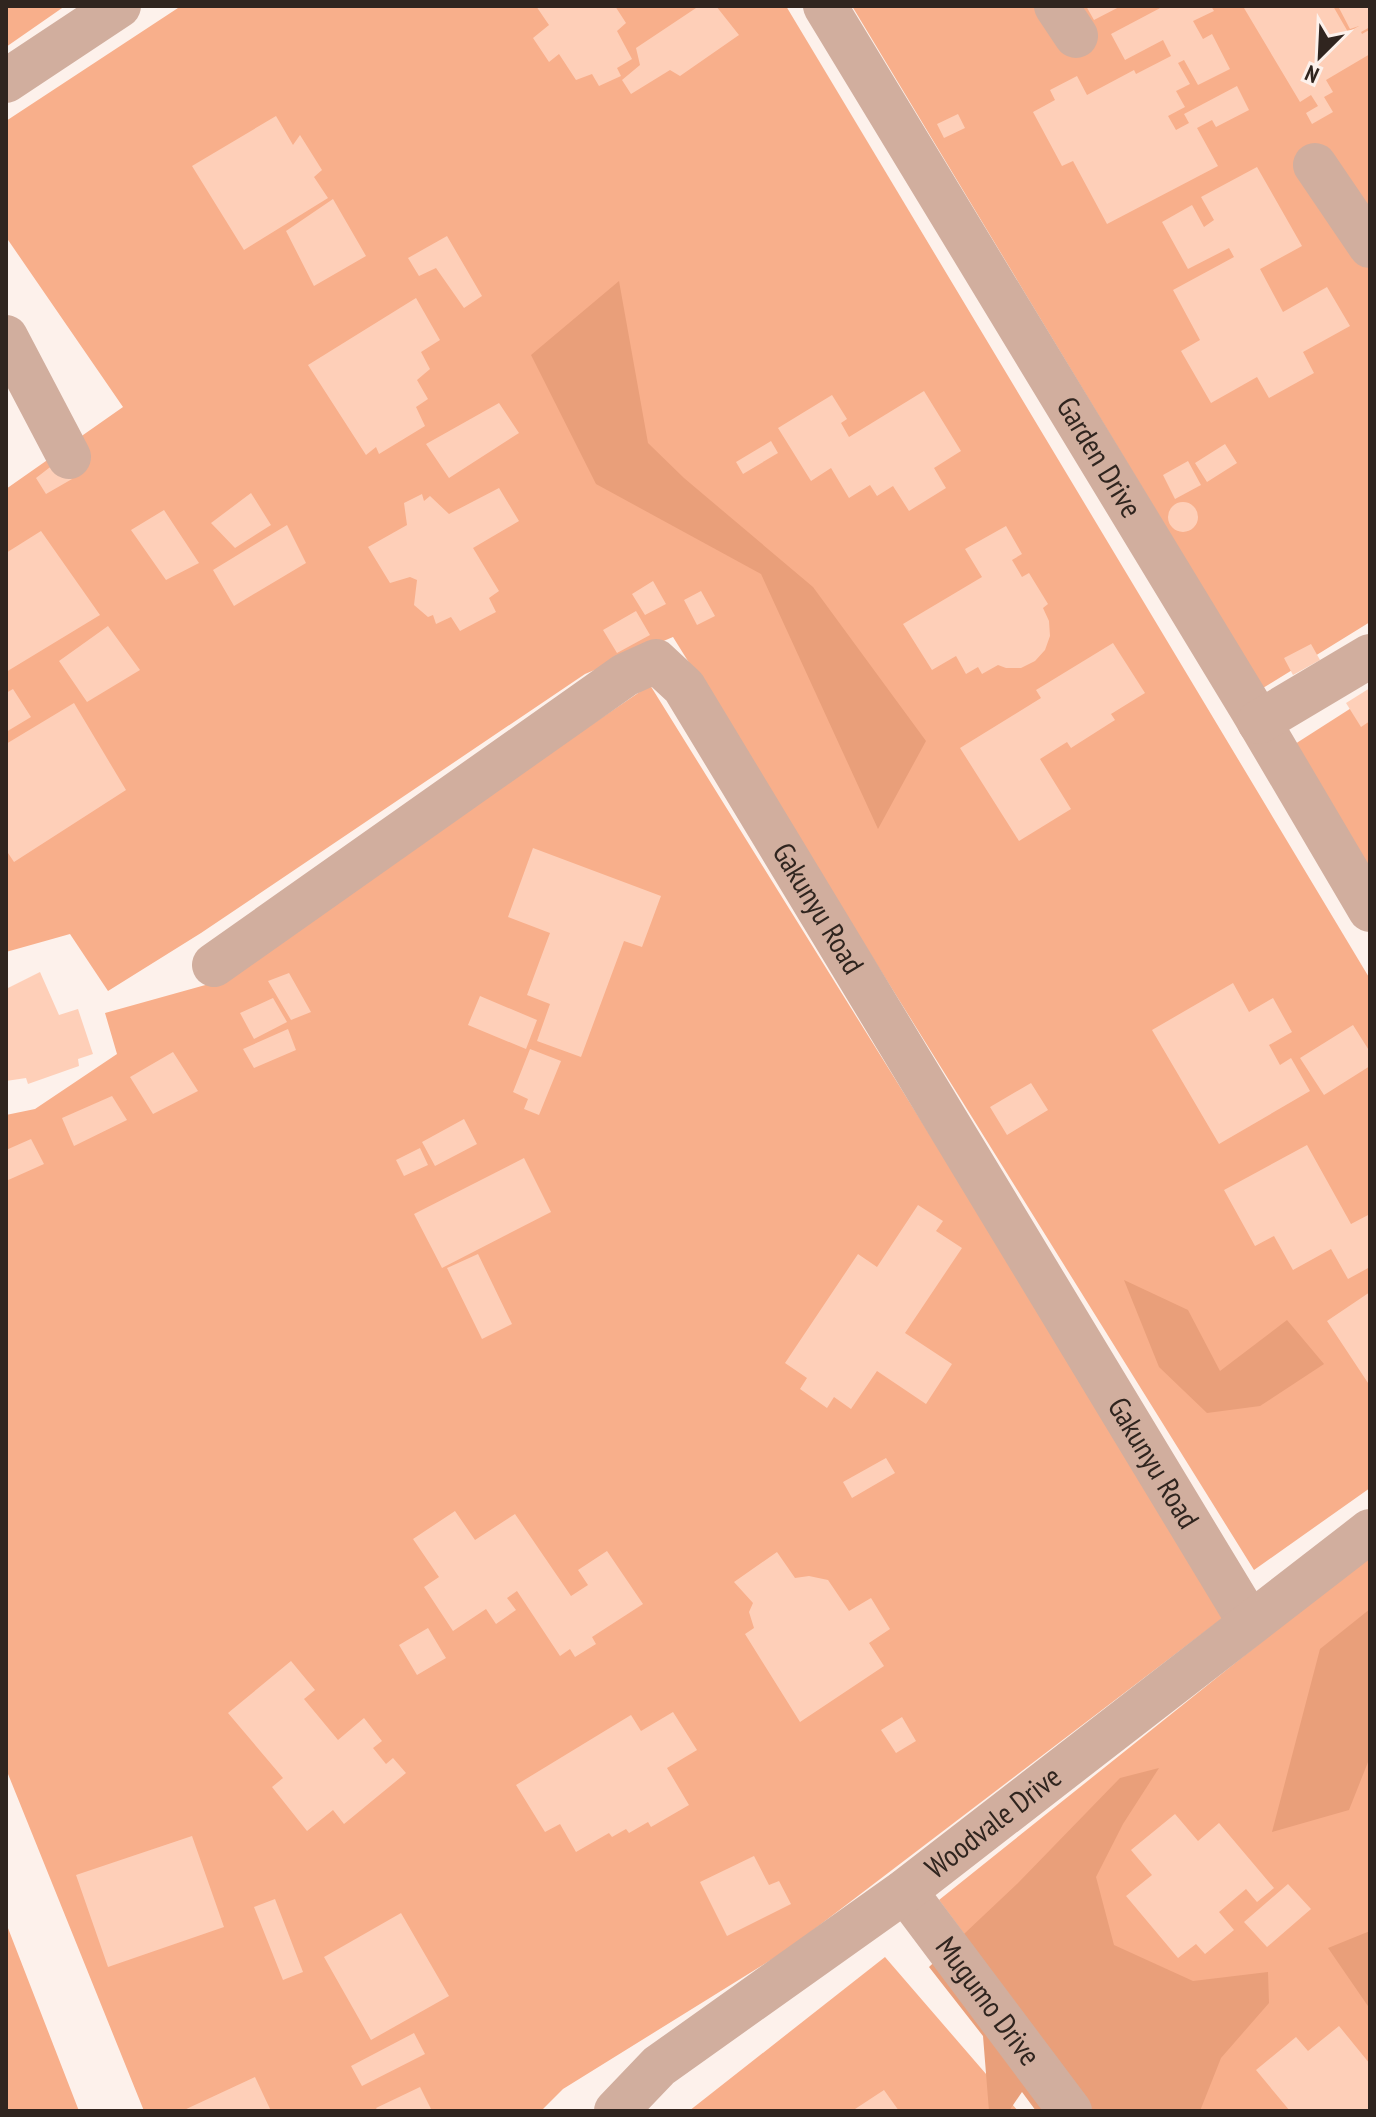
<svg xmlns="http://www.w3.org/2000/svg" width="1376" height="2117" viewBox="0 0 1376 2117" font-family="'PT Sans Narrow',sans-serif">
	<rect width="100%" height="100%" fill="#fdf1eb"/>
	<path fill="#f8af8b" d="M6,6H65L6,47Z
		M181,6H786L1370,979V1488L1254,1570L673,637L585,674L201,933L108,991L70,934L6,952V489L123,407L6,237V121Z
		M852,6H1370V622L1263,688Z
		M650,685L1228,1614L787,1950L563,2089L541,2111H144L6,1769V1115L35,1109L117,1054L105,1013L209,984Z
		M1370,696V868L1295,744Z
		M1370,1555V2111H1096L939,1900Z
		M6,1923L79,2111H6Z
		M885,1957L1018,2111H689Z"/>
	<path fill="#e99f7a" d="M619,281L648,443L684,478L813,587L926,741L878,829L761,574L596,484L531,355Z
		M1124,1280L1188,1310L1220,1371L1287,1320L1324,1364L1260,1406L1207,1413L1159,1367Z
		M1370,1609V1757L1349,1810L1272,1832L1320,1649Z
		M1159,1768L1123,1824L1096,1877L1114,1945L1193,1981L1268,1972L1269,2003L1221,2058L1200,2111H1036L1022,2092L1009,2111H989L983,2036L929,1967L1018,1883L1120,1778Z
		M1370,1931V2009L1328,1948Z"/>
	<path fill="#fecfb8" d="M536,6H615L626,23L617,31L632,59L617,68L621,76L599,86L592,74L576,80L559,54L549,62L533,38L549,25Z
		M699,6H716L739,35L680,76L670,70L631,94L622,80L640,65L636,48Z
		M1086,6H1121L1094,20Z
		M1164,6H1211L1214,11L1193,21L1203,39L1212,34L1230,69L1198,85L1184,60L1178,63L1190,84L1176,91L1185,107L1168,116L1176,130L1189,123L1184,114L1237,86L1249,110L1216,127L1212,120L1197,128L1218,166L1107,224L1073,161L1062,166L1033,112L1055,100L1050,90L1077,76L1087,95L1134,70L1136,74L1171,56L1163,40L1125,60L1111,34Z
		M1246,6H1333L1348,32L1359,26L1350,29L1338,6H1370V27L1361,32L1362,34L1369,30L1370,32V54L1326,80L1333,92L1324,97L1333,112L1312,124L1306,113L1318,106L1311,95L1300,102L1244,8Z
		M958,114L965,128L944,138L937,124Z
		M276,116L293,145L300,135L322,170L314,177L328,198L244,250L192,166Z
		M1257,167L1302,246L1260,269L1283,312L1327,287L1350,326L1303,352L1314,373L1269,398L1257,377L1211,403L1181,351L1200,340L1173,290L1234,257L1229,248L1188,269L1162,222L1192,205L1204,227L1214,220L1201,197Z
		M333,199L366,256L314,286L286,231Z
		M447,236L482,296L464,308L436,268L419,276L408,258Z
		M416,298L440,340L421,352L430,369L417,380L428,399L416,407L425,426L379,454L376,447L366,455L308,365Z
		M924,391L961,451L934,468L946,488L909,511L893,486L877,496L870,485L849,498L831,468L811,481L778,428L832,395L847,419L841,423L849,437Z
		M499,403L519,433L449,478L426,444Z
		M771,441L778,453L743,474L736,462Z
		M1225,444L1237,463L1207,482L1195,463Z
		M58,461L72,479L46,494L36,478Z
		M1188,461L1201,485L1175,499L1163,475Z
		M499,488L519,521L473,548L499,591L489,598L496,612L460,631L451,617L436,624L433,615L428,617L414,605L417,580L410,577L390,583L368,547L407,525L404,503L422,494L424,501L430,496L449,514Z
		M251,493L271,525L235,548L211,523Z
		M1168 517a15 15 0 1 1 30 0a15 15 0 1 1-30 0Z
		M164,510L199,563L166,580L131,530Z
		M287,525L306,563L234,606L213,570Z
		M1006,526L1022,554L1012,560L1022,577L1029,573L1048,604L1043,608L1049,621L1050,636L1045,650L1035,661L1021,668H1006L998,665L982,674L978,667L966,674L956,656L932,670L903,624L982,577L965,549Z
		M41,531L100,615L6,672V553Z
		M653,581L666,604L645,615L632,594Z
		M701,591L715,616L697,625L684,600Z
		M636,611L650,635L617,653L603,630Z
		M108,626L140,670L87,702L59,661Z
		M1113,643L1145,693L1111,714L1115,720L1071,748L1067,742L1040,759L1071,809L1019,841L960,748L1041,698L1036,690Z
		M1311,644L1320,660L1293,675L1284,658Z
		M1370,688V721L1361,727L1346,703Z
		M13,689L31,717L6,732V693Z
		M74,703L126,790L14,862L6,850V744Z
		M533,848L661,896L642,947L624,941L581,1057L537,1041L550,1004L527,995L550,933L508,917Z
		M40,972L59,1015L78,1009L93,1054L78,1059L79,1066L28,1084L26,1078L6,1081V989Z
		M289,973L311,1012L291,1020L268,981Z
		M1233,983L1249,1012L1273,998L1292,1032L1269,1045L1280,1065L1291,1058L1310,1091L1219,1144L1152,1030Z
		M480,996L537,1020L526,1049L468,1025Z
		M273,998L287,1022L254,1039L240,1013Z
		M1353,1025L1370,1052V1066L1324,1095L1300,1058Z
		M288,1029L296,1050L254,1068L243,1049Z
		M530,1049L561,1061L539,1115L524,1109L528,1099L513,1092Z
		M173,1052L198,1091L153,1114L130,1077Z
		M1031,1083L1048,1110L1007,1135L990,1107Z
		M112,1096L127,1120L74,1146L62,1118Z
		M464,1119L477,1144L435,1166L422,1142Z
		M31,1139L44,1164L6,1181V1150Z
		M1307,1145L1351,1224L1370,1214V1267L1348,1279L1331,1249L1293,1270L1274,1236L1255,1246L1224,1190Z
		M420,1148L428,1165L404,1176L396,1160Z
		M524,1158L551,1212L442,1268L414,1214Z
		M918,1205L943,1221L936,1231L962,1248L905,1333L952,1364L926,1404L877,1371L851,1409L834,1397L827,1408L800,1389L807,1378L785,1363L858,1254L877,1267Z
		M478,1254L512,1324L482,1339L447,1268Z
		M1370,1292V1386L1327,1321Z
		M886,1458L895,1473L852,1498L843,1482Z
		M455,1511L475,1540L515,1514L571,1596L588,1585L578,1570L607,1551L643,1604L592,1637L596,1644L575,1657L570,1649L560,1656L517,1591L507,1598L516,1610L496,1624L486,1609L453,1631L424,1587L439,1577L413,1539Z
		M777,1552L795,1578L809,1576L828,1580L849,1611L871,1598L890,1629L869,1643L884,1666L800,1722L745,1634L754,1628L749,1612L753,1603L734,1582Z
		M428,1628L446,1658L417,1675L399,1645Z
		M291,1661L315,1690L304,1699L338,1740L364,1718L382,1741L373,1748L386,1764L393,1758L406,1773L344,1824L333,1810L307,1831L272,1787L283,1778L228,1713Z
		M673,1712L697,1750L667,1768L689,1805L651,1827L648,1822L629,1833L626,1829L612,1837L609,1833L576,1852L560,1824L545,1832L516,1785L631,1715L641,1731Z
		M902,1717L916,1741L896,1753L881,1730Z
		M1175,1814L1198,1841L1219,1823L1274,1888L1257,1902L1246,1889L1219,1912L1234,1930L1205,1954L1196,1944L1178,1958L1126,1896L1152,1875L1131,1850Z
		M192,1836L224,1927L108,1967L76,1875Z
		M754,1856L769,1885L779,1881L791,1904L727,1936L700,1882Z
		M1288,1884L1311,1909L1267,1947L1244,1922Z
		M275,1899L303,1972L283,1980L254,1907Z
		M401,1913L449,1996L371,2040L324,1957Z
		M1339,2026L1370,2064V2111H1290L1256,2070L1296,2037L1308,2051Z
		M414,2033L425,2054L362,2086L351,2066Z
		M255,2077L271,2111H182Z
		M420,2087L432,2111H378L376,2108Z
		M884,2090L899,2111H852Z"/>
	<g fill="none" stroke-linecap="round" stroke-linejoin="round">
		<g stroke="#d1ae9e" stroke-width="44">
			<path id="s1" d="M825,6L1251,708L1370,910"/>
			<path d="M1056,6L1076,36"/>
			<path d="M6,81L119,6"/>
			<path d="M1315,165L1370,246"/>
			<path d="M6,337L69,457"/>
			<path d="M1259,722L1370,656"/>
			<path id="s2" d="M214,965L625,675L656,661L684,687L1250,1623"/>
			<path id="s3" d="M905,1891L1070,2111"/>
			<path id="s4" d="M616,2111L659,2066L905,1891L1370,1531"/>
		</g>
	</g>
	<g text-anchor="middle" stroke-width="7" stroke-linejoin="round" paint-order="stroke">
		<g font-size="30" fill="#30251f" stroke="#fdf1eb">
			<text dy="10" stroke="none"><textPath href="#s1" startOffset="528">Garden Drive</textPath></text>
			<text dy="10" stroke="none"><textPath href="#s2" startOffset="834">Gakunyu Road</textPath></text>
			<text dy="10" stroke="none"><textPath href="#s2" startOffset="1482">Gakunyu Road</textPath></text>
			<text dy="10" stroke="none"><textPath href="#s4" startOffset="476">Woodvale Drive</textPath></text>
			<text dy="10" stroke="none"><textPath href="#s3" startOffset="138">Mugumo Drive</textPath></text>
		</g>
	</g>
	<rect width="1376" height="2117" fill="none" stroke="#30251f" stroke-width="16"/>
	<g transform="translate(1320 56) rotate(204)" stroke="#fdf1eb" stroke-width="6" paint-order="stroke">
	<path d="M0-6L14 30L0 20L-14 30Z" fill="#30251f"/>
	<text y="-12" font-size="22" font-weight="bold" text-anchor="middle" fill="#30251f">N</text>
	</g>
</svg>
